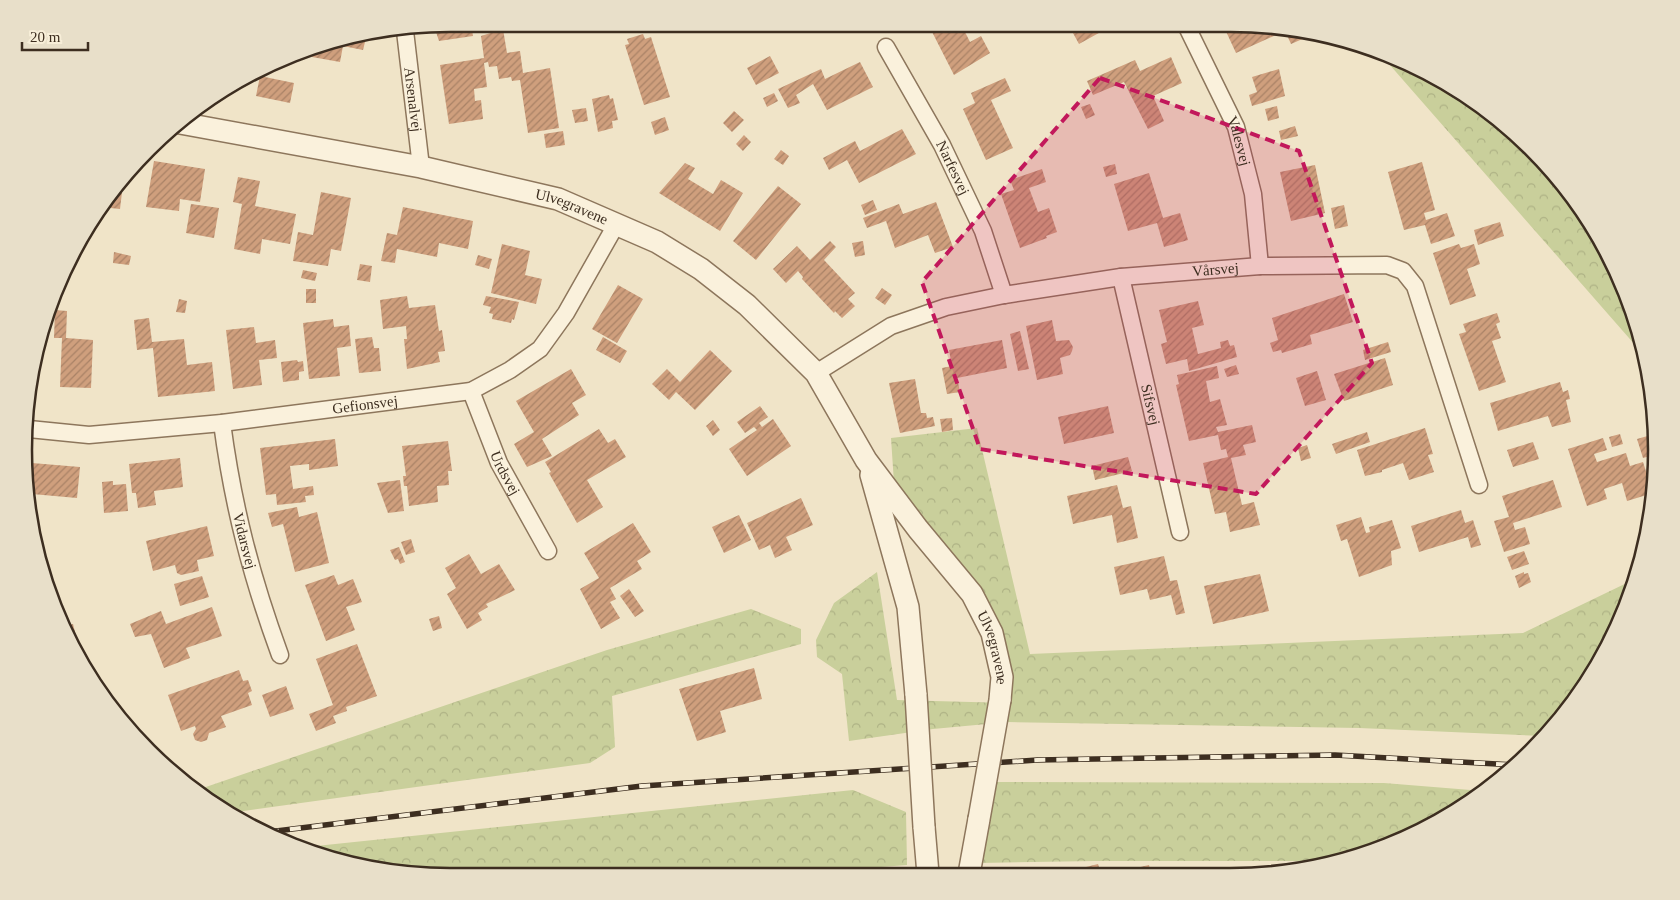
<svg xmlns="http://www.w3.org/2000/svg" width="1680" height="900" viewBox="0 0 1680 900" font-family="Georgia,serif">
	<defs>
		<pattern id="forest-crowns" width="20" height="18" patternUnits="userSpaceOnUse" patternTransform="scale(1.25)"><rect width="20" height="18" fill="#c9cf9b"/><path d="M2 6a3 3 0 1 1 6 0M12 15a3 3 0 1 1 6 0" fill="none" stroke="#aeb285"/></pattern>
		<pattern id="building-hatch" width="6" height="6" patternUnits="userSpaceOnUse" patternTransform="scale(1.25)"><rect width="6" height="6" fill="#cf9f7d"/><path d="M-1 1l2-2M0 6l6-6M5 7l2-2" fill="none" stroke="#a98266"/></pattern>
	</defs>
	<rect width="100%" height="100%" fill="#f0e4c8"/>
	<path fill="url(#forest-crowns)" d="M1382,56L1443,81L1511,129L1568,190L1612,261L1642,339L1646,364L1643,354Z
		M977,428L1030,654L1523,633L1635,579L1634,587L1599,663L1543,736L1359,728L1008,722L933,729L849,741L842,674L817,657L816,640L834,603L877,572L897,700L1008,703L1010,663L985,597L894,483L891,438Z
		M751,609L801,629V644L612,696L615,747L590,763L229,813L200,789L607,650Z
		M996,782L1384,783L1483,791L1467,805L1367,854L1333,861H1094L979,863Z
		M853,790L906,812L907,865L792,874L422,875L339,862L308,849L316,846Z"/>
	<path fill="url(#building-hatch)" d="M450,24H471L473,36L439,41L434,26Z
		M928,24H961L970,42L981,36L990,53L954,75Z
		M1068,24H1104L1106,29L1079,44Z
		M1223,25H1258L1305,32L1307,37L1291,44L1285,31L1236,53Z
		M503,29L507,53L520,51L523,73L550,68L559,128L528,133L520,80L512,81L511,77L499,79L497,66L489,67L488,62L484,63L487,87L474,89L475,101L481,100L483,119L449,124L440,65L484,58L481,36Z
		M643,34L645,39L651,37L670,97L644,105L625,45L629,44L627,39Z
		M366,38L363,50L343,46L340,62L312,57L314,46Z
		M770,56L779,73L756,85L747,68Z
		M1171,57L1182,83L1153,96L1164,121L1148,129L1124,82L1093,95L1087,81L1135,60L1140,71Z
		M860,62L873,87L827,110L813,84L796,95L800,103L788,108L778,89L821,69L825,79Z
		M1279,69L1285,96L1252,106L1249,95L1257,92L1252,77Z
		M260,76L294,83L290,103L256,96Z
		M1005,78L1011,91L991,100L1013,148L986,160L963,109L975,103L971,93Z
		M774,93L778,101L767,107L763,98Z
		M609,95L610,99L613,98L618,120L612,121L613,128L598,132L592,99Z
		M1090,104L1095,115L1086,119L1081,107Z
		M1277,106L1279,118L1268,121L1265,109Z
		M586,108L588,121L575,123L572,110Z
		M734,111L744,120L732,132L723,123Z
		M665,117L669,130L655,135L651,122Z
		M1295,126L1298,136L1281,140L1279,131Z
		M902,129L916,154L859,183L847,160L829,170L823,158L855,141L860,151Z
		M563,131L565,145L546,148L544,134Z
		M744,135L751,142L743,151L736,144Z
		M781,150L789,156L783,165L774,159Z
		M154,161L205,169L200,202L180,199L179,211L146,207Z
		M1422,162L1435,210L1424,213L1426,220L1447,213L1455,236L1431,244L1425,225L1404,230L1388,172Z
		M685,163L695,168L688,179L713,194L721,180L743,193L720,231L659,193Z
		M1115,164L1117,174L1106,177L1103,167Z
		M1315,165L1325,213L1291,221L1280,172Z
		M1042,169L1046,182L1029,188L1038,212L1049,208L1057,232L1046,236L1047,238L1020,248L1001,194L1014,190L1010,180Z
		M1149,173L1163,218L1180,213L1188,240L1164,247L1157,223L1128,231L1114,184Z
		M238,177L260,181L255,206L296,214L290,244L262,239L260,254L234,249L242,204L233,202Z
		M123,184L120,209L101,207Z
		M778,186L801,204L756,260L733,241Z
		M321,192L351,198L341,251L331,249L328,266L293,261L298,232L313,235Z
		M873,200L877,210L865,215L861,205Z
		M936,202L953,247L935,253L928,235L895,248L886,221L867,228L863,218L899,204L903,214Z
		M191,204L219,208L214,238L186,233Z
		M1344,205L1348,226L1335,229L1331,208Z
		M403,207L473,221L468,249L439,243L437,257L397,249L395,263L381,261L387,233L397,235Z
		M1500,222L1504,236L1478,245L1474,230Z
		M830,241L836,247L824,260L855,293L848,299L855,306L842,318L835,311L834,313L802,279L803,277L798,271L786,283L773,269L797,246L810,260Z
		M863,241L865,255L855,257L852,243Z
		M502,244L530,251L525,275L542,279L536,304L491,293Z
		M1459,244L1461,248L1474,244L1480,264L1467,269L1476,296L1450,305L1433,253Z
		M114,252L131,256L129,265L113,263Z
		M478,255L492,259L489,269L475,265Z
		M360,264L372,266L370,282L357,280Z
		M303,270L317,273L315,281L301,278Z
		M618,285L643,299L617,343L592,329Z
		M882,288L892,295L885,305L875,298Z
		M306,289H316V303H306Z
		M1344,294L1353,322L1310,335L1312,344L1282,353L1281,350L1273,352L1270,343L1278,340L1272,318Z
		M407,296L409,308L435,305L439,331L442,330L445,351L438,352L440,362L407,369L404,339H407L406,326L383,329L380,300Z
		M486,296L519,302L514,320L512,319L511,323L492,319L493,314L489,313L491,307L483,305Z
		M179,299L187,301L185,313L176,312Z
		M1198,301L1204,325L1192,328L1198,354L1221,348L1220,342L1228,340L1230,346L1234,345L1237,357L1189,371L1187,359L1166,364L1161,344L1167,342L1159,310Z
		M55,310L67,311L66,338L93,340L91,388L60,387L62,338H54Z
		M1497,313L1500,322L1496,324L1501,338L1492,341L1506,382L1479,391L1459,334L1466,332L1463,324Z
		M149,318L152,342L184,339L187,365L212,362L215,391L158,397L153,348L137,350L134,320Z
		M333,319L334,327L349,325L351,346L337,348L340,376L309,379L303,323Z
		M1052,320L1056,341L1069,340L1073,347L1072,351L1070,355L1060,358L1063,374L1037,380L1026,326Z
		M254,327L256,343L275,340L277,358L259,360L262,385L233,389L226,330Z
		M1020,331L1029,369L1018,371L1010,334Z
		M372,337L374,348H379L381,371L359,373L355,339Z
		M603,337L627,351L620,363L596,350Z
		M1002,340L1007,368L957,378L960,392L947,394L942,368L952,366L949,350Z
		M1388,342L1391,352L1365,360L1363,350Z
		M710,350L732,371L695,410L676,392L669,400L652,384L667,369L680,382Z
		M1385,358L1393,385L1344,401L1334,374Z
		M297,360L298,362L303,361L304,371L299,372V380L283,382L281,362Z
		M1236,365L1239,374L1227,377L1224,369Z
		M1217,366L1219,378L1206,381L1210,402L1220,399L1227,425L1216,427L1218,432L1252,425L1256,442L1243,445L1246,455L1231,458L1242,505L1254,502L1260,525L1230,532L1226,512L1215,514L1203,463L1228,457L1226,449L1221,450L1218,435L1189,441L1176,385L1179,384L1177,375Z
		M571,369L586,395L572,403L579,415L542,439L552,456L527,467L514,444L534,432L516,401Z
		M1317,371L1326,400L1305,406L1296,378Z
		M915,379L921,413H926L927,418L933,417L935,426L900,433L889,383Z
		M1560,382L1563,392L1568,390L1570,399L1566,400L1571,422L1552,427L1548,416L1498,431L1490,403Z
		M760,406L768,417L759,423L762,427L773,419L791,446L747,476L729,449L757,430L754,427L745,433L737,422Z
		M1108,406L1114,433L1064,444L1058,417Z
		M952,418L953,430L942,432L940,419Z
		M713,420L720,430L713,436L706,426Z
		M1425,428L1433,454L1428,455L1434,472L1409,480L1403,463L1382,470V472L1365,476L1357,450Z
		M599,429L608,443L615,439L626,457L587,480L603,507L577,523L549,473L551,472L545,462Z
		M1367,432L1370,442L1336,454L1332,444Z
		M1620,434L1623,444L1612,447L1609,437Z
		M1651,435L1655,444L1654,455L1643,458L1637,439Z
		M1603,438L1607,450L1594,454L1597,462L1626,453L1630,466L1643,462L1653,493L1627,501L1622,483L1604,489L1607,499L1587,506L1568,449Z
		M335,439L338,466L309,470V464L290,466L293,489L313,486L314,495L305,496L306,502L277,505L276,494L266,495L260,448Z
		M448,441L452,471H448L449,485L437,486L438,502L409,506L407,486H404L403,476H406L402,446Z
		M1533,442L1539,459L1513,467L1507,450Z
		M1307,445L1311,458L1301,461L1298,448Z
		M1128,457L1132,471L1095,480L1092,466Z
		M180,458L183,487L154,491L156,505L138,508L136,493H132L129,464Z
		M32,463L80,467L77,498L32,494L31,504L27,489H29Z
		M400,480L404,511L388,513L377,483Z
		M1553,480L1562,507L1513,523L1515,530L1525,527L1530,544L1504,552L1494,521L1509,517L1502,496Z
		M113,481V485L126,484L128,511L104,513L102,482Z
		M1117,485L1123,508L1131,506L1138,538L1117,543L1112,515L1073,524L1067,496Z
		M801,498L813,525L786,537L792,550L775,558L770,545L759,550L747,523Z
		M297,507L299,517L317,512L329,563L295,572L283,524L272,527L268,513Z
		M1461,510L1465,523L1473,520L1481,545L1471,548L1468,537L1419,552L1411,526Z
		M739,515L751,540L724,553L712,527Z
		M1361,517L1366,533L1370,532L1369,527L1392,520L1401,548L1391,551L1392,565L1359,577L1347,539L1341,541L1336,525Z
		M633,523L651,552L637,561L642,569L610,588L616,599L610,602L620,618L601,629L580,589L599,578L584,553Z
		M207,526L214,556L197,560L199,571L181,575L177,573L175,565L153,571L146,541Z
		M411,539L415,552L406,555L401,542Z
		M399,547L405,562L400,564L398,559L395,560L390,550Z
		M1524,551L1529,564L1512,570L1507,557Z
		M469,554L481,574L499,564L515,590L486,604L488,607L478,613L482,620L467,629L447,594L456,588L445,568Z
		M1164,556L1170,581L1177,580L1185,613L1176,615L1171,595L1150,600L1147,589L1120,595L1114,567Z
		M1524,572V574L1528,573L1531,582L1519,588L1515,576Z
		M1260,574L1269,611L1213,624L1204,586Z
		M334,575L338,585L353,579L362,602L346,607L355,630L326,641L305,585Z
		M202,576L209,597L180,606L174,584Z
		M629,589L644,611L635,617L620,596Z
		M212,607L222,636L186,648L190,658L164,668L151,634L135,637L130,624L161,611L166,624Z
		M439,616L442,628L433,631L429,619Z
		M73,624L78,644L76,645L64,626Z
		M357,644L377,696L346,707L347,711L333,716L336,723L316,731L309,714L333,705L316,659Z
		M754,668L762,699L720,711L726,732L697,741L679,689Z
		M239,670L243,681L248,680L252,691L248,693L252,705L221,716L226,727L209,733L207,740L201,742L195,740L193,734L196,729L195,726L181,731L168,695Z
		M286,686L294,709L270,717L262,695Z
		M1098,864L1101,873H1062Z
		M1149,865L1151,873H1120L1119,872Z"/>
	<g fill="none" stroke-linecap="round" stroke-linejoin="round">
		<defs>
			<g id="minor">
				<path id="s1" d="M1186,25L1236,127L1253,194L1260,266"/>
				<path id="s2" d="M405,31L421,167"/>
				<path id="s3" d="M886,47L942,145L983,231L1004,295"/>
				<path id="s4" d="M1121,277L1180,532"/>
				<path id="s5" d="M816,373L891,326L946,307L1004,295L1121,277L1260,266L1387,265L1403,271L1415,286L1479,485"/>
				<path id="s6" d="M471,391L499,463L548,551"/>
				<path id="s7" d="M222,423C233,506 251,576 280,655"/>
				<path id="s8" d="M29,429L89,435L222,423L471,391L510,370L540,349L566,313L617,223"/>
			</g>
			<g id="tertiary">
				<path id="s9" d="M180,123L421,167L558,199L657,242L701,269L747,305L816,373L866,460L918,529L972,594L992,633L1002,677L1000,700"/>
				<path d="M871,475L908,607L916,695"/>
				<path d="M924,827L928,874"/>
				<path d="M969,874L979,819"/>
			</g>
		</defs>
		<use href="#minor" stroke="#8d765c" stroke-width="19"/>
		<use href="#tertiary" stroke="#8d765c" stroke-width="24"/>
		<use href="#minor" stroke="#faf1dc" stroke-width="16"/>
		<use href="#tertiary" stroke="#faf1dc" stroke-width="21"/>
		<defs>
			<path id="rail" d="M268,832L642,786L1037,760L1335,755L1515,765"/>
		</defs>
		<use href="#rail" stroke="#3d2e20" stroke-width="5.5"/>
		<use href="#rail" stroke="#f7eed8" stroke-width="4" stroke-dasharray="11" stroke-linecap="butt"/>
		<defs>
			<path id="tertiary-bridge" d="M916,695L924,827
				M979,819L1000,700"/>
		</defs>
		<use href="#tertiary-bridge" stroke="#8d765c" stroke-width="24" stroke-linecap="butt"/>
		<use href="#tertiary-bridge" stroke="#faf1dc" stroke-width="21"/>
	</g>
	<path fill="#c2185b" fill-opacity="0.2" stroke="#c2185b" stroke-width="4" stroke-dasharray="10 6" stroke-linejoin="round" d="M1100,78L1299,151L1372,363L1256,494L980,449L922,282Z"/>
	<g text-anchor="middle" stroke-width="4.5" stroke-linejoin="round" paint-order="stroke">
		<g font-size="15" fill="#3d2e20" stroke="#f7eed8">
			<text dy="5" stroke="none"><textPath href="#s2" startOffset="69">Arsenalvej</textPath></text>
			<text dy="5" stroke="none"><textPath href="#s1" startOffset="128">Valesvej</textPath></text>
			<text dy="5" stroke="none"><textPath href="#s3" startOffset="138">Narfesvej</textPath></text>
			<text dy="5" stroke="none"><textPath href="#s9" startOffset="401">Ulvegravene</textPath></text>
			<text dy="5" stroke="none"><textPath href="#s5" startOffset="419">Vårsvej</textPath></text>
			<text dy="5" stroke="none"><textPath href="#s4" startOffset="131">Sifsvej</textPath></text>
			<text dy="5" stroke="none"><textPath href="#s8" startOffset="338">Gefionsvej</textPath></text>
			<text dy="5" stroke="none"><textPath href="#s6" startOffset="89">Urdsvej</textPath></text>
			<text dy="5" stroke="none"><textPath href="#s7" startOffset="120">Vidarsvej</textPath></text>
			<text dy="5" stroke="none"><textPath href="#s9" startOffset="1030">Ulvegravene</textPath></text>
		</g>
	</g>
	<path d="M0 0H1680V900H0ZM450 32H1230A418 418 0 0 1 1648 450V450A418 418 0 0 1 1230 868H450A418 418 0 0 1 32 450V450A418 418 0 0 1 450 32Z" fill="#e8dfc9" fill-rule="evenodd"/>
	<path fill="none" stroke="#3d2e20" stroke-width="2.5" d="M450 32H1230A418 418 0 0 1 1648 450V450A418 418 0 0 1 1230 868H450A418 418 0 0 1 32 450V450A418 418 0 0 1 450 32Z"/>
	<path d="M22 42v8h66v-8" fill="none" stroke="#3d2e20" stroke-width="2.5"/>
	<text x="30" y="42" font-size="15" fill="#3d2e20" stroke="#f7eed8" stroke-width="4" paint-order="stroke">20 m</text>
</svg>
